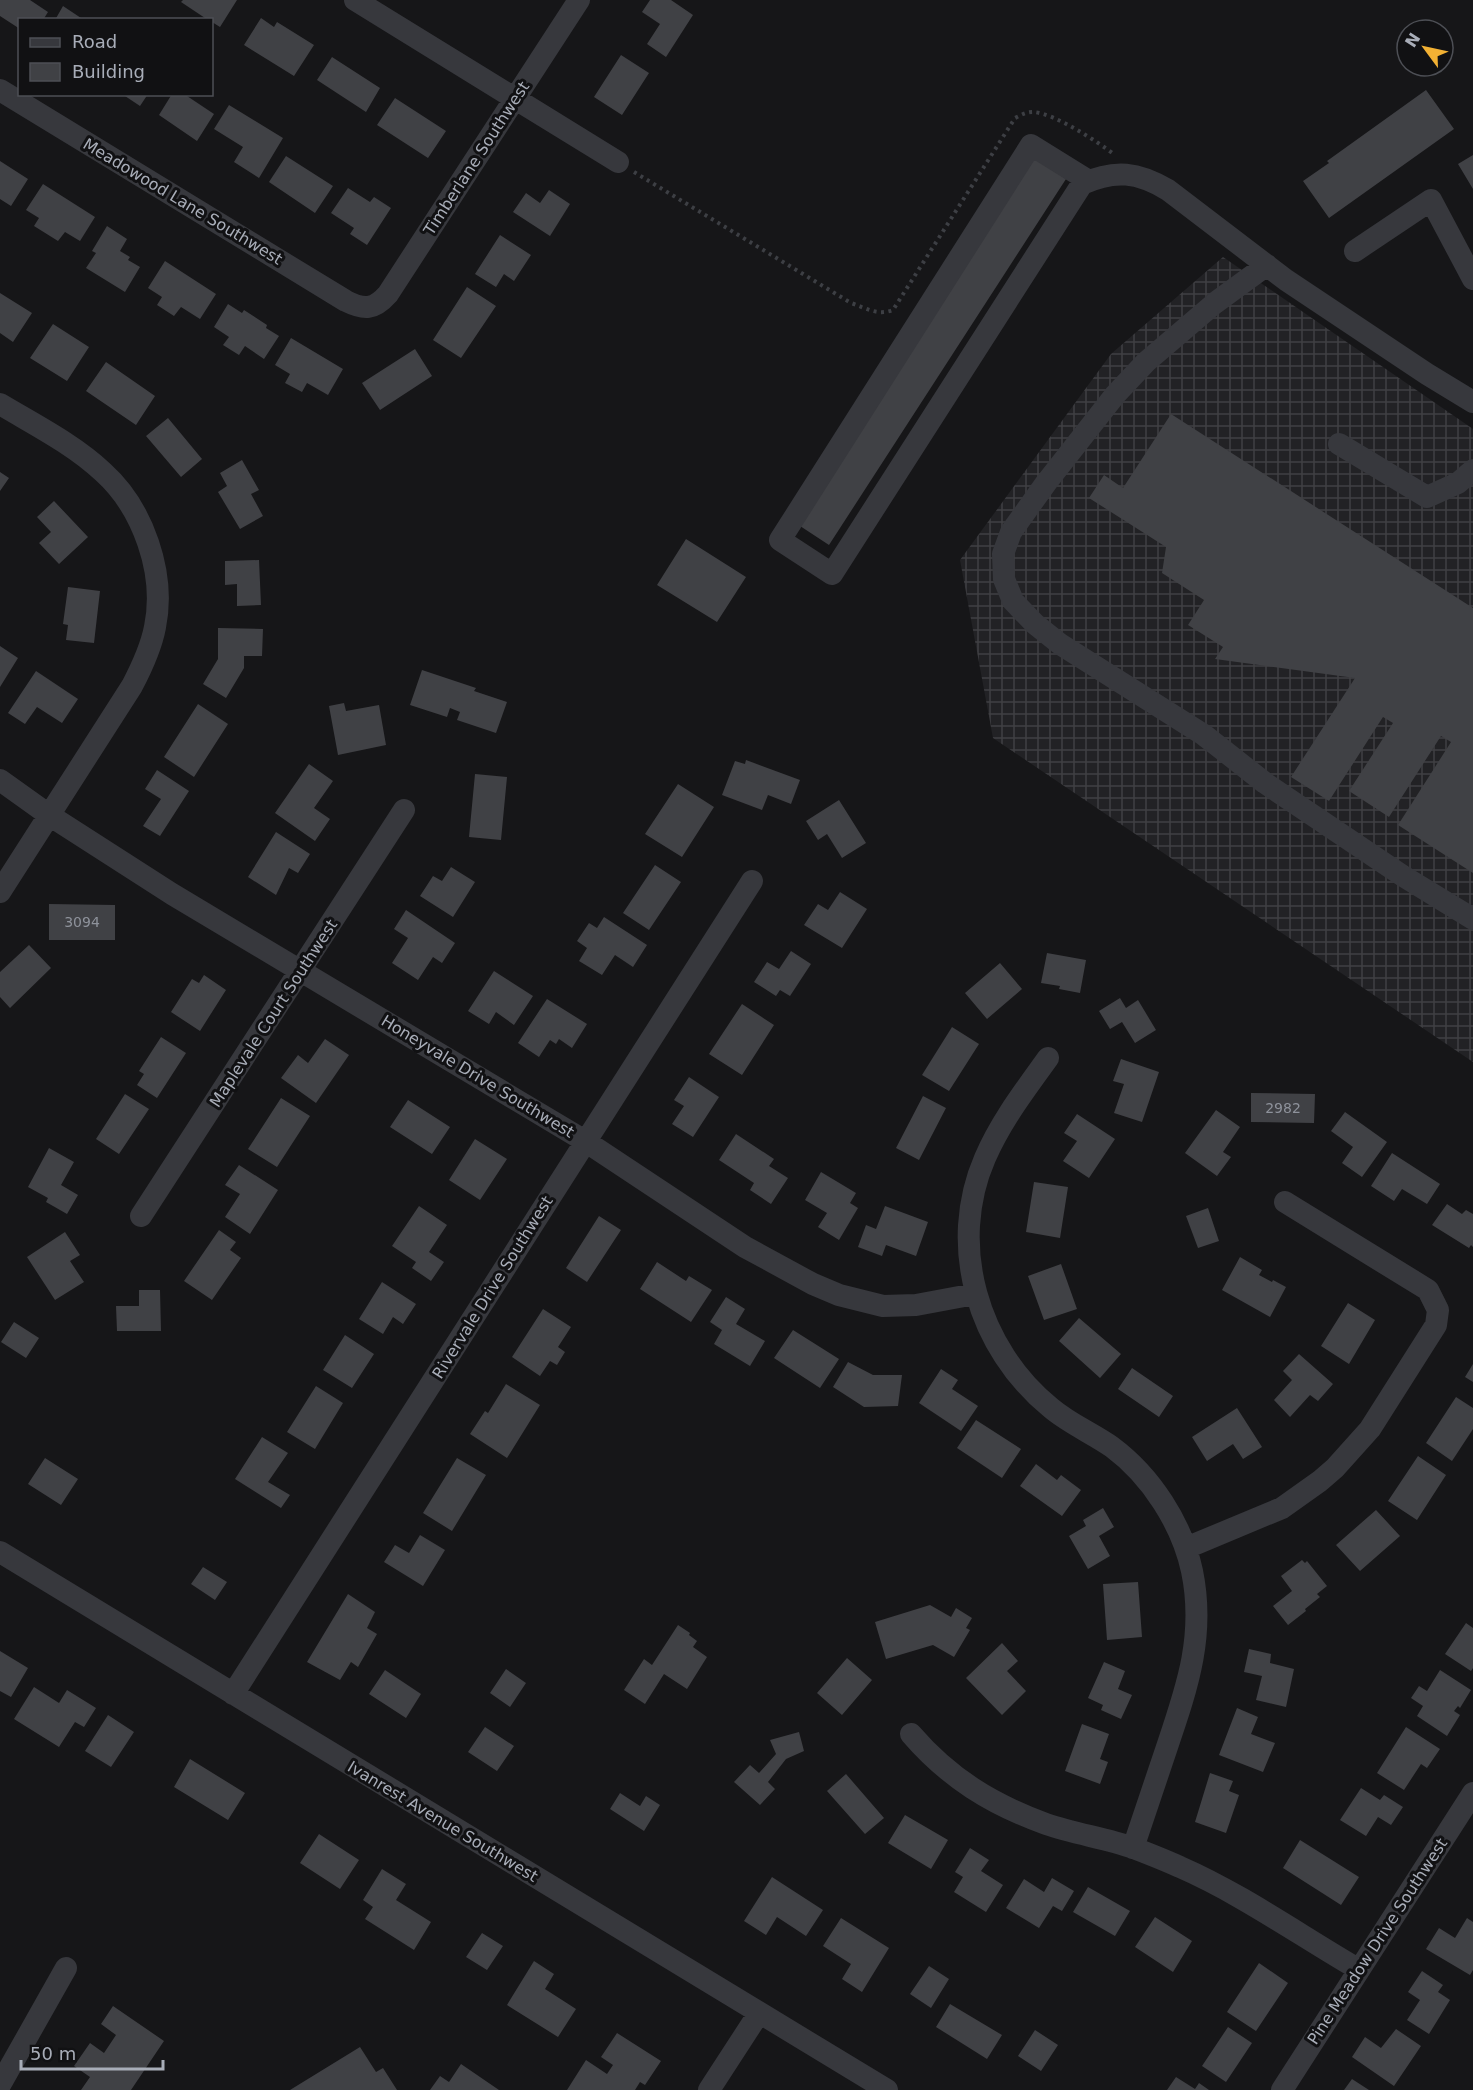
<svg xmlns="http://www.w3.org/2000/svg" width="1473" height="2090" viewBox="0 0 1473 2090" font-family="'DejaVu Sans',sans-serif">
	<defs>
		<pattern id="industrial-grid" width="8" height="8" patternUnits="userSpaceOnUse" patternTransform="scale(1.5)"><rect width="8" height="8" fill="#222225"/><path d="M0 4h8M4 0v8" fill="none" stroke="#3f3f43"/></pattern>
	</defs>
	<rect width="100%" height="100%" fill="#161618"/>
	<path fill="url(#industrial-grid)" d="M1223,257L1473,429V1062L993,738L960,560L1111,354Z"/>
	<path fill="#404145" d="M0,0H30L48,12L43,20H20V29L0,16Z
		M183,0H237L220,27L212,22V20H208L181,2Z
		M650,0H671L693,15L666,57L647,44L660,24L642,12Z
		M63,6L84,20H55Z
		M261,18L274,27L277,22L314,45L294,76L244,45Z
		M621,55L649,73L622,115L594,97Z
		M332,57L380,88L366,112L317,80Z
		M1426,90L1454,129L1329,218L1303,181L1329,163L1327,161Z
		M122,94H148L140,106Z
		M172,94H184L214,114L197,141L159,115Z
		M395,98L446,131L428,158L377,125Z
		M229,105L283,138L259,178L234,162L243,147L214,129Z
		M1473,155V189L1458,164Z
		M286,156L333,186L315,213L269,182Z
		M1034,158L1066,179L829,545L797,524Z
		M0,161L28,179L11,206L0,199Z
		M43,184L95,217L80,241L65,232L58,241L34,226L39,218L26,210Z
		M348,188L370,202L374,197L391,208L367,245L350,234L354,228L331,213Z
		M549,190L570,204L550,236L513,212L526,193L540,203Z
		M107,226L127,239L120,251L130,257L128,260L140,267L125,292L86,268L96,253L92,251Z
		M500,235L531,255L514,281L504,274L496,287L475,274Z
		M165,261L216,294L200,319L181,307L174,316L157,305L162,297L148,288Z
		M467,287L496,306L461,358L433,340Z
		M0,293L32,313L13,342L0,333Z
		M228,304L242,313L244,310L267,325L266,328L279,336L264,359L245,346L239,355L223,345L229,337L214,327Z
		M53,324L89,347L67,381L30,358Z
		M291,338L343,369L328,395L307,383L302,392L285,383L290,374L275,365Z
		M415,349L432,376L380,410L362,383Z
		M106,362L155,396L136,425L86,391Z
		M1171,414L1473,608V873L1398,825L1451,742L1441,736L1389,817L1349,791L1393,723L1383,717L1329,801L1291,777L1355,678L1215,659L1223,647L1188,625L1204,600L1162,573L1166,547L1089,498L1104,475L1123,488Z
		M168,418L202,459L181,477L146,436Z
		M242,460L259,490L251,494L263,516L240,529L218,492L227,486L220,473Z
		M0,472L9,478L0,491Z
		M54,501L88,537L59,564L39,543L51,532L37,517Z
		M686,539L746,577L717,622L657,585Z
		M259,560L261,605L237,606V584L225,585V561Z
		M68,587L100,591L94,643L66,640L68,625L63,624Z
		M218,628L263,629L262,656H244V668L226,698L203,684L218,659Z
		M0,646L18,658L0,687Z
		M422,670L476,688L474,691L507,702L496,733L457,720L460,712L450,708L447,717L410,705Z
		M36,671L78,699L62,723L37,707L25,724L8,713Z
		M344,703L346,711L379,705L386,745L338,755L329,706Z
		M198,704L228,724L194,777L164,757Z
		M746,760L800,780L791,804L768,795L762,810L722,795L735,761L745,764Z
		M309,764L333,781L314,808L330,819L315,841L275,813Z
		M157,770L189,791L160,836L143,826L161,799L145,789Z
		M475,774L507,777L501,840L469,837Z
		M678,784L714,807L682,857L645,834Z
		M839,800L866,843L842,858L827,834L818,840L806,821Z
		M276,832L310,854L298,873L289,868L276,895L248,877Z
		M655,865L681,882L649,930L623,913Z
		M451,867L475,882L453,917L420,896L433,876L442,881Z
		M840,892L867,909L842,948L804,925L818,904L828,910Z
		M49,904L115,905V940H49Z
		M406,910L455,943L442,963L433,957L418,980L392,963L408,938L394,929Z
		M604,917L647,945L633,967L615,955L602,975L579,961L587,948L577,941L589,923L597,928Z
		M29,945L51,968L10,1008L0,997V972Z
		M791,951L811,964L790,996L780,990L776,996L754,982L767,962L779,969Z
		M1047,953L1086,960L1080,993L1059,989L1060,986L1041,983Z
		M1000,963L1022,989L987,1019L965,993Z
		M494,971L533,996L514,1025L496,1012L489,1024L468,1011Z
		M204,975L226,990L200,1031L171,1012L192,979L199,983Z
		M1120,998L1126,1008L1138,1000L1156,1030L1135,1043L1122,1022L1110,1029L1099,1011Z
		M547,999L587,1024L572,1048L559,1039L556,1044L550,1040L539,1057L518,1043Z
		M742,1004L774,1025L742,1075L709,1054Z
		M952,1027L979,1044L949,1091L922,1075Z
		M161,1037L186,1053L157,1098L137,1085L144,1074L139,1071Z
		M325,1039L349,1055L316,1103L281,1078L298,1055L308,1063Z
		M1121,1059L1159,1072L1142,1122L1114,1113L1124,1084L1113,1081Z
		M689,1077L719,1097L693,1137L672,1124L684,1106L674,1100Z
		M1251,1093L1315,1094L1314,1123L1251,1122Z
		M125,1094L149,1109L119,1154L96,1139Z
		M923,1096L946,1108L919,1160L896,1148Z
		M281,1098L310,1116L277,1167L248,1149Z
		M408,1100L450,1127L432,1154L390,1127Z
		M1216,1110L1240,1127L1223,1152L1231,1157L1217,1176L1185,1153Z
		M1345,1112L1387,1142L1362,1177L1342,1163L1353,1147L1331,1131Z
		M1077,1114L1115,1139L1089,1178L1063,1161L1077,1141L1064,1133Z
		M736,1134L774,1159L769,1166L788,1178L771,1204L750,1190L754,1183L719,1160Z
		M475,1139L507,1159L480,1200L449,1180Z
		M49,1148L74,1162L61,1185L78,1195L67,1214L46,1202L48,1198L28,1187Z
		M1392,1153L1440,1184L1427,1204L1402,1189L1394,1201L1371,1186Z
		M239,1165L278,1190L250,1234L225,1217L240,1194L225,1185Z
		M821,1172L856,1193L850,1203L858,1208L839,1240L818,1227L827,1213L805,1200Z
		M1034,1182L1068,1187L1060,1238L1026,1232Z
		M1447,1204L1462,1214L1466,1210L1473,1214V1247L1471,1245L1469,1248L1432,1225Z
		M419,1206L447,1225L429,1252L444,1262L431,1281L412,1268L416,1262L392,1246Z
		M885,1206L928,1222L916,1256L886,1245L882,1256L858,1247L866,1225L876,1229Z
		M1208,1208L1219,1241L1198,1248L1186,1216Z
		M599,1216L621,1230L587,1282L566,1268Z
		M219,1230L236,1242L230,1250L241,1258L212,1300L184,1281Z
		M65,1232L80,1255L70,1261L84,1282L55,1300L27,1257Z
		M1240,1257L1262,1270L1259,1275L1272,1282L1273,1280L1286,1287L1270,1317L1222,1290Z
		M657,1262L686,1281L689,1276L712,1290L691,1322L640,1289Z
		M1061,1264L1077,1309L1044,1320L1028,1276Z
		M382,1282L416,1304L403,1324L393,1317L383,1334L359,1319Z
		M139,1290H160L161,1331H117L116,1306H139Z
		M726,1297L745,1309L736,1324L765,1341L750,1366L714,1344L722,1330L710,1322Z
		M1348,1303L1375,1320L1349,1364L1321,1346Z
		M543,1309L571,1327L558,1347L565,1352L557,1365L550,1361L540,1376L512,1357Z
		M1079,1318L1121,1354L1100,1378L1059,1341Z
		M14,1322L39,1338L26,1358L1,1342Z
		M793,1330L839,1359L820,1388L774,1358Z
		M345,1335L374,1354L352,1388L323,1370Z
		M1299,1354L1333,1384L1318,1401L1310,1395L1290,1417L1274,1400L1292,1380L1283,1371Z
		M848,1362L873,1375H902L898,1406L864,1407L833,1387Z
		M1473,1364V1382L1465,1377Z
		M1132,1368L1173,1396L1159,1417L1118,1389Z
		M941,1369L958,1380L952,1389L978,1406L961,1431L919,1403Z
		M506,1384L540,1405L507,1458L470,1434L485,1411L488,1413Z
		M316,1386L343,1403L315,1449L287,1432Z
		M1456,1397L1473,1408V1429L1452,1461L1426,1443Z
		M1237,1408L1262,1447L1243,1459L1233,1444L1207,1461L1192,1437Z
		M976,1420L1021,1449L1002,1478L957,1448Z
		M262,1437L288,1453L268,1482L290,1495L281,1508L235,1479Z
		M1418,1456L1446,1475L1417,1520L1388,1501Z
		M45,1458L78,1479L61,1505L28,1484Z
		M457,1458L486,1475L452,1531L423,1513Z
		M1036,1464L1057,1480L1061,1475L1081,1490L1062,1516L1020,1486Z
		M1103,1508L1114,1527L1099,1536L1110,1556L1088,1569L1069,1536L1086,1526L1083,1520Z
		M1376,1510L1400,1536L1360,1571L1336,1545Z
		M420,1535L445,1550L423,1586L384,1562L395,1545L409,1553Z
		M1302,1560L1305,1563L1307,1561L1327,1586L1317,1594L1320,1597L1305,1609L1306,1611L1288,1625L1273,1606L1292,1591L1281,1576Z
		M203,1567L227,1582L215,1600L191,1584Z
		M1138,1582L1142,1637L1107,1640L1103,1584Z
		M348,1594L375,1612L367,1628L377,1634L358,1667L351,1662L340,1680L307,1662Z
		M930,1605L951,1617L956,1608L972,1618L966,1628L970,1630L954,1657L933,1645L886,1659L875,1622Z
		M1466,1623L1473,1628V1668L1471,1671L1445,1654Z
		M678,1625L690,1633L689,1635L697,1641L693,1647L707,1657L687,1689L664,1674L645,1704L624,1690L644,1659L652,1665Z
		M1002,1643L1018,1661L1007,1671L1026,1691L1002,1715L966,1678Z
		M1249,1649L1271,1654L1270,1663L1294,1669L1286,1707L1256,1700L1262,1676L1244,1672Z
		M0,1651L28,1668L11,1697L0,1691Z
		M847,1658L872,1680L842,1715L817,1693Z
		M1104,1662L1125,1671L1118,1689L1132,1695L1121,1719L1101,1710L1103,1705L1088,1698Z
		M506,1669L526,1683L510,1707L490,1693Z
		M385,1670L421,1694L406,1718L369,1694Z
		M1440,1670L1471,1690L1460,1708L1458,1706L1454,1711L1460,1715L1447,1736L1417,1716L1423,1706L1411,1698L1419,1686L1427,1691Z
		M34,1687L59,1703L67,1690L96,1708L84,1727L75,1722L59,1747L14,1719Z
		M1237,1708L1258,1717L1251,1734L1275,1743L1263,1772L1219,1755Z
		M108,1715L134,1732L111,1767L85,1751Z
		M1082,1724L1109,1734L1100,1759L1108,1762L1100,1784L1065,1771Z
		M485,1727L514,1746L497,1771L468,1752Z
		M1406,1727L1440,1749L1427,1768L1421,1764L1404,1790L1377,1773Z
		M799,1732L804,1751L786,1759L768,1782L775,1789L760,1805L734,1782L750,1765L759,1773L776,1754L770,1740Z
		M190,1759L245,1793L228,1820L174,1787Z
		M1210,1773L1233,1781L1229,1791L1239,1795L1226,1833L1195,1822Z
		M846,1774L884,1818L865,1834L827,1791Z
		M1361,1788L1380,1800L1384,1795L1403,1807L1391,1825L1378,1817L1366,1836L1340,1820Z
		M620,1793L640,1806L646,1796L660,1805L644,1831L610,1809Z
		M905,1815L948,1840L931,1869L888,1843Z
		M319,1834L359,1860L340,1889L300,1863Z
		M1300,1840L1359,1877L1341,1905L1283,1868Z
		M970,1848L989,1860L981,1871L1003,1885L986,1912L954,1892L963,1877L955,1872Z
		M382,1869L406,1884L396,1900L431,1922L414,1950L365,1919L373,1907L363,1900Z
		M772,1877L823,1910L806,1936L777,1917L766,1935L744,1921Z
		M1052,1878L1074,1891L1062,1911L1053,1906L1039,1928L1006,1908L1024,1879L1044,1892Z
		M1088,1887L1130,1911L1115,1936L1073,1912Z
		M1155,1917L1192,1941L1173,1972L1135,1947Z
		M841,1918L889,1948L862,1992L842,1979L851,1964L823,1946Z
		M1467,1918L1473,1922V1970L1470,1975L1426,1949L1439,1928L1455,1938Z
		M482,1933L503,1946L487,1970L466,1957Z
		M534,1961L554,1974L545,1989L576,2009L558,2037L507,2005Z
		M1259,1963L1288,1983L1256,2031L1227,2012Z
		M929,1966L949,1979L931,2008L910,1994Z
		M1422,1971L1443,1985L1438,1992L1450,2000L1429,2034L1407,2020L1420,2000L1408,1992Z
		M950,2004L1002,2035L987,2059L936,2027Z
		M113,2006L164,2041L131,2090H81L90,2077L74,2066L90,2043L104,2053L116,2035L101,2024Z
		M1228,2027L1252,2043L1226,2082L1202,2066Z
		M1396,2029L1421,2046L1394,2086L1352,2057L1365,2037L1381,2048Z
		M1035,2030L1058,2045L1041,2071L1018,2056Z
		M617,2033L661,2061L645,2085L640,2082L635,2090H567L586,2060L607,2074L613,2065L601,2057Z
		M360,2047L376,2072L383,2068L397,2090H290Z
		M461,2064L499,2090H430L440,2076L449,2082Z
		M1176,2077L1195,2089L1199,2083L1209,2090H1167Z
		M1352,2079L1369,2090H1344Z"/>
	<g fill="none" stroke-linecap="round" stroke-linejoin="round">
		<path stroke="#3d3f44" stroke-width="4" stroke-dasharray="3 4.5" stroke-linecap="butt" d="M634,172L851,303C866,308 877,316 893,310L1015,118C1021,115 1026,112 1033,112C1054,113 1098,142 1115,155"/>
		<path stroke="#37383d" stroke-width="22" d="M355,0L618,162
			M0,90L346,301C364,310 374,310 388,294L579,0
			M1089,181L1031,145L780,540L832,574L1082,184C1115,169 1138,172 1168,190L1286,280L1427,374L1473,402
			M1355,251L1431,200L1473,279
			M1267,265L1215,303L1146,362L1115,395L1046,483L1011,532L1003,554L1004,579L1013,601L1035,624L1060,644L1204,735L1265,783L1403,876L1473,919
			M0,404C35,425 73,444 103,472C143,508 166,573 155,627C151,648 142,667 132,686L0,892
			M1339,444L1427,497L1458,483L1473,470
			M0,780L49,815L172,894L585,1141L745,1247L813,1284L839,1295L883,1306L916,1305L975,1294
			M1048,1058C1025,1090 1001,1121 985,1158C947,1245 978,1349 1051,1408C1070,1424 1092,1433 1112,1447C1151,1476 1182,1524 1192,1571C1205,1634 1188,1685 1168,1744C1156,1779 1145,1813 1133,1848
			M141,1216L404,810
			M1186,1548L1282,1508L1320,1481L1335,1468L1370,1429L1436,1325L1438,1310L1428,1290L1285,1202
			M0,1552L887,2090
			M233,1694L752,881
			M911,1734C949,1778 991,1804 1046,1824C1075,1834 1105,1838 1134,1848C1149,1854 1165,1860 1180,1867C1240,1893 1301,1936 1358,1969
			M0,2085L66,1968
			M709,2090L759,2013
			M1282,2090L1473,1793"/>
	</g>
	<g text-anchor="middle" stroke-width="6" stroke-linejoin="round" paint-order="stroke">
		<g font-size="14" fill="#8e929b">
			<text x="82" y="927">3094</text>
			<text x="1283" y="1113">2982</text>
		</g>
		<g font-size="16" fill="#a8adb8" stroke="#111113">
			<text transform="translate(476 158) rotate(-57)" y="6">Timberlane Southwest</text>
			<text transform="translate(183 201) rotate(31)" y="6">Meadowood Lane Southwest</text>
			<text transform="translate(273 1013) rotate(-57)" y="6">Maplevale Court Southwest</text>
			<text transform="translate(478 1076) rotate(31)" y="6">Honeyvale Drive Southwest</text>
			<text transform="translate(492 1287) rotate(-58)" y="6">Rivervale Drive Southwest</text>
			<text transform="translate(443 1821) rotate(31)" y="6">Ivanrest Avenue Southwest</text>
			<text transform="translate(1377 1941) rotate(-57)" y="6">Pine Meadow Drive Southwest</text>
		</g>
	</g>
	<rect x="18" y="18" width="195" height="78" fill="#111113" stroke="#4d4f55" stroke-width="1.5"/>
	<rect x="30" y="38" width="30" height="9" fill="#37383d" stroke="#4d4f55" stroke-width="1.5"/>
	<text x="72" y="48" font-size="18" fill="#a8adb8">Road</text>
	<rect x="30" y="63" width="30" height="18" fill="#404145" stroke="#4d4f55" stroke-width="1.5"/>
	<text x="72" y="78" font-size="18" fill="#a8adb8">Building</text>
	<g transform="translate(1425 48) rotate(303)"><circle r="28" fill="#111113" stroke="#4d4f55" stroke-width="1.5"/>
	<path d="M0-4.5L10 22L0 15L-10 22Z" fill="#f2b134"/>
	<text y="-9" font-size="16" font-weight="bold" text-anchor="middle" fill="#a8adb8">N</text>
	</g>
	<path d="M21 2060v9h142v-9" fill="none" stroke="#a8adb8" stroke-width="3"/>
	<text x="30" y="2060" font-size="18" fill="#a8adb8" stroke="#111113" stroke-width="4.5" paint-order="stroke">50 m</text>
</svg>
